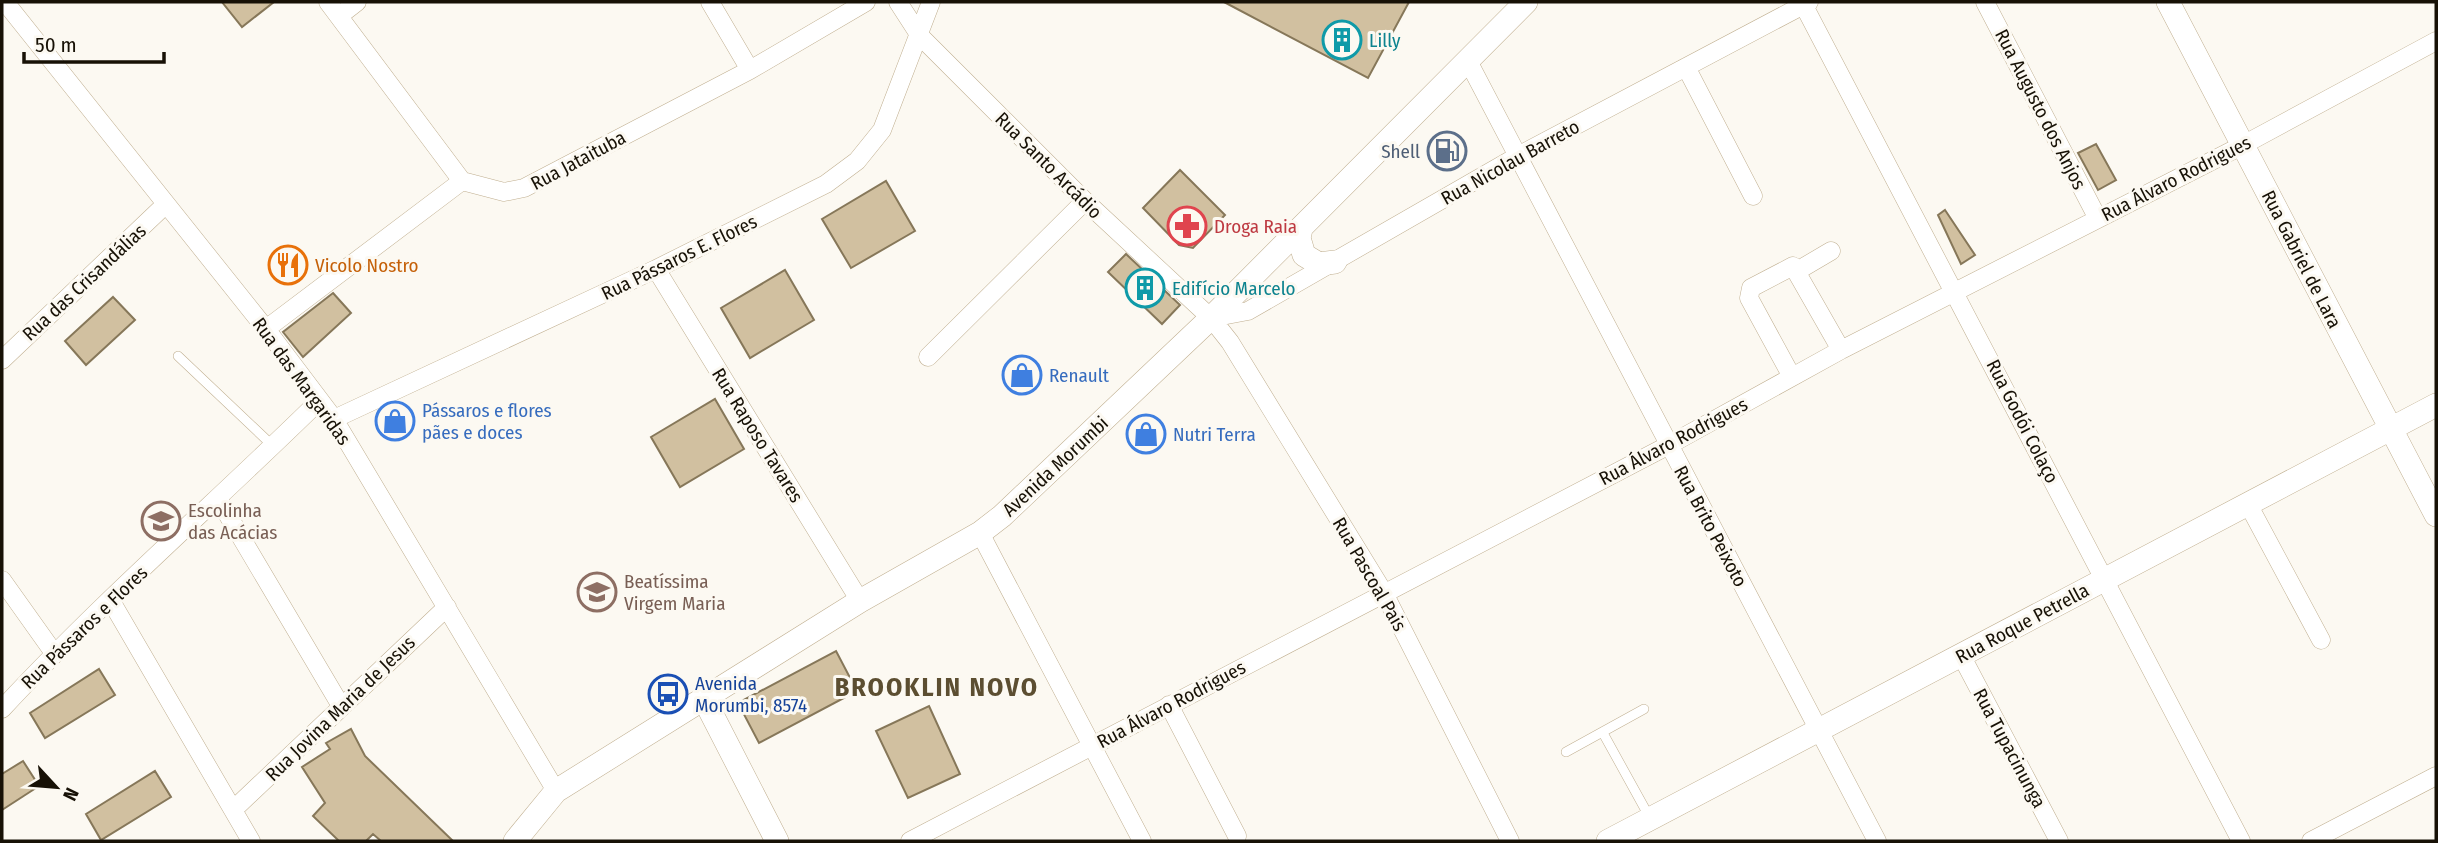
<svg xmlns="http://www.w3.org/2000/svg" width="2438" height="843" viewBox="0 0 2438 843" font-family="'Fira Sans Condensed',sans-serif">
	<rect width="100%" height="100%" fill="#fcf9f2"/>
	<path fill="#d1c0a0" stroke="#867759" stroke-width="2" d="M222,2H274L242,27Z
		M1224,2H1409L1368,78Z
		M2096,144L2116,180L2098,190L2078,153Z
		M1180,170L1225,215L1193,248L1179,245L1143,208Z
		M886,181L915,231L851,268L822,219Z
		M1945,210L1975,255L1961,264L1938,215Z
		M1126,254L1180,305L1162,324L1108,272Z
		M785,270L814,320L750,358L721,308Z
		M333,293L351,313L303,357L283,332Z
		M113,297L135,320L86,365L65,341Z
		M715,399L744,449L680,487L651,437Z
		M836,651L857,691L759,743L738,703Z
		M99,669L115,695L45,738L30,713Z
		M929,706L960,774L908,798L876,731Z
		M351,729L365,756L453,841H381L373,834L366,841H339L313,816L325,803L302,767L330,749L326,743Z
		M23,761L39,786L2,810V774Z
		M155,771L171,797L101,840L86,814Z"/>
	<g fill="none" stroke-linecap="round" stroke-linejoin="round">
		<defs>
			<path id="service" d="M178,356L273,446
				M1603,733L1650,818
				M1566,752L1644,709"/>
			<path id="minor" d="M5,2L266,329L334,419L556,791
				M328,2L462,181
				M710,2L750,70
				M898,2L920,36L1085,201L1211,318L1230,342L1384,593L1510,841
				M1802,2L2241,841
				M1985,2L2097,217
				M339,16L357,2
				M1468,61L1877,841
				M1686,67L1753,196
				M656,269L860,601
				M1797,271L1831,251
				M1211,318L1248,311L1516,157L1809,2
				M266,329L462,181L504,192L524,188L750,70L866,2
				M928,357L1085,201
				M2,360L166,204
				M1792,377L1749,298L1751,288L1793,266L1841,350
				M334,419L656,269L826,184L857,161L882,130L931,2
				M219,500L341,706
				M2248,504L2321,640
				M980,533L1142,841
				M2,580L54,653
				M111,601L251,841
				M1961,655L2059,841
				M1169,705L1237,836
				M2,709C102,601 214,504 319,401
				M233,810L447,607
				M910,841L1669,445L1841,350L2243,145L2436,41
				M2311,841L2436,776"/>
			<path id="tertiary" d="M2168,2L2436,515
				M1301,229L1299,238L1304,255L1319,264L1335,262
				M704,699L777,841
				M515,841L556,791L860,601L980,533L1002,516L1211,318L1526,2
				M1608,841L2436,405"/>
		</defs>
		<use href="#service" stroke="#c0af90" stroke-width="10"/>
		<use href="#minor" stroke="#c0af90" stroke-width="19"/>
		<use href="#tertiary" stroke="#c0af90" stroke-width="24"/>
		<use href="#service" stroke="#fff" stroke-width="9"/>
		<use href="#minor" stroke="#fff" stroke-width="18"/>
		<use href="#tertiary" stroke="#fff" stroke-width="23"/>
	</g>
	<defs>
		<symbol id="building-ring" viewBox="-11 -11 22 22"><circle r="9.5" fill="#fcf9f2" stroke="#0f9aa8" stroke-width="1.5"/><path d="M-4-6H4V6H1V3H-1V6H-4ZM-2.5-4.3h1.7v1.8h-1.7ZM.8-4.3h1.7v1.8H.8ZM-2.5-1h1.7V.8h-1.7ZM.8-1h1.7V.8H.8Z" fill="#0f9aa8"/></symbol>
		<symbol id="fuel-ring" viewBox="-11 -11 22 22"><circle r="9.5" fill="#fcf9f2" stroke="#5c6f8a" stroke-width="1.5"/><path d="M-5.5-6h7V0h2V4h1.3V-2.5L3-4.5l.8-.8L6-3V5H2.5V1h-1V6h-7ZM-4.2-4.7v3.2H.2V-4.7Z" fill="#5c6f8a"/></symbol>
		<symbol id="pharmacy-ring" viewBox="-11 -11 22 22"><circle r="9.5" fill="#fcf9f2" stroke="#e0444e" stroke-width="1.5"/><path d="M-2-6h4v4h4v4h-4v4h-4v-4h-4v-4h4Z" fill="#e0444e"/></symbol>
		<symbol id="restaurant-ring" viewBox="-11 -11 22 22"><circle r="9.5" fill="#fcf9f2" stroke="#e8710a" stroke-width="1.5"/><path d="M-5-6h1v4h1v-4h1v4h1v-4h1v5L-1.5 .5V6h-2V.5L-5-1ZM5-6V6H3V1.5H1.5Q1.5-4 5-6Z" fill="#e8710a"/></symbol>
		<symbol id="shop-ring" viewBox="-11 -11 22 22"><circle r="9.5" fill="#fcf9f2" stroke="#3f7fe0" stroke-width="1.5"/><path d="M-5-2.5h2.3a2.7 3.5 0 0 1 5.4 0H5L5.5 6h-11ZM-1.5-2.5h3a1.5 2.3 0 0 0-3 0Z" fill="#3f7fe0"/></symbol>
		<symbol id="school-ring" viewBox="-11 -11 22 22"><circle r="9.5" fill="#fcf9f2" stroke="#8d6e63" stroke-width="1.5"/><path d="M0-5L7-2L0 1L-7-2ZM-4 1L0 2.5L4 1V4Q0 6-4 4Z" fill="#8d6e63"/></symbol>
		<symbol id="bus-ring" viewBox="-11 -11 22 22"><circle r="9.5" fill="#fcf9f2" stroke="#1a4fb4" stroke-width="1.5"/><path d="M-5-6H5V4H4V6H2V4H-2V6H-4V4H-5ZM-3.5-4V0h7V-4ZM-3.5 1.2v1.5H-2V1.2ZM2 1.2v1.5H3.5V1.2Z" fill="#1a4fb4"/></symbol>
	</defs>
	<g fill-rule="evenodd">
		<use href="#building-ring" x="1320" y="18" width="44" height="44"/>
		<use href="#fuel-ring" x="1425" y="129" width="44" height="44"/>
		<use href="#pharmacy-ring" x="1165" y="204" width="44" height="44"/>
		<use href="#restaurant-ring" x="266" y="243" width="44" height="44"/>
		<use href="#building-ring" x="1123" y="266" width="44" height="44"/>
		<use href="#shop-ring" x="1000" y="353" width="44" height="44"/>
		<use href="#shop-ring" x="373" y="399" width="44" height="44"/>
		<use href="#shop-ring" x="1124" y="412" width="44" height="44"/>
		<use href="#school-ring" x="139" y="499" width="44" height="44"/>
		<use href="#school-ring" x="575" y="570" width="44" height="44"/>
		<use href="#bus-ring" x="646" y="672" width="44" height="44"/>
	</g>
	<g text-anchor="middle" stroke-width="6" stroke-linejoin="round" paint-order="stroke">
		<g font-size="19" fill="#0d838f" stroke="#fcf9f2" text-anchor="start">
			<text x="1369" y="47">Lilly</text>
			<text x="1172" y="295">Edifício Marcelo</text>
		</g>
		<g font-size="19" fill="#171106" stroke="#fcf9f2">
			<text transform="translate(2041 109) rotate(63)" y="7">Rua Augusto dos Anjos</text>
			<text transform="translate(578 160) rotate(-28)" y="7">Rua Jataituba</text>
			<text transform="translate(1510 162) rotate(-29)" y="7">Rua Nicolau Barreto</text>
			<text transform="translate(1049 165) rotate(45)" y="7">Rua Santo Arcádio</text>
			<text transform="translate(2176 178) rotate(-27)" y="7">Rua Álvaro Rodrigues</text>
			<text transform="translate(679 257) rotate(-26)" y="7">Rua Pássaros E. Flores</text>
			<text transform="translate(2302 259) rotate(63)" y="7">Rua Gabriel de Lara</text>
			<text transform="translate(84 282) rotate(-43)" y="7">Rua das Crisandálias</text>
			<text transform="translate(302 381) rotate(54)" y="7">Rua das Margaridas</text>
			<text transform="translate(2023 421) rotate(63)" y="7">Rua Godói Colaço</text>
			<text transform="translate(758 435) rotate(58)" y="7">Rua Raposo Tavares</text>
			<text transform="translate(1673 441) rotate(-28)" y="7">Rua Álvaro Rodrigues</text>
			<text transform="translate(1055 466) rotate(-43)" y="7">Avenida Morumbi</text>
			<text transform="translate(1711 526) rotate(62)" y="7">Rua Brito Peixoto</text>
			<text transform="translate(1370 574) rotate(60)" y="7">Rua Pascoal Pais</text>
			<text transform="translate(2022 623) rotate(-28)" y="7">Rua Roque Petrella</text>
			<text transform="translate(84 627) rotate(-44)" y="7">Rua Pássaros e Flores</text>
			<text transform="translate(1171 704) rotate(-28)" y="7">Rua Álvaro Rodrigues</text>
			<text transform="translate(340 708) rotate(-44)" y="7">Rua Jovina Maria de Jesus</text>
			<text transform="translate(2010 748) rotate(62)" y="7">Rua Tupacinunga</text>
		</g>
		<g font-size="19" fill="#4e5e75" stroke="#fcf9f2" text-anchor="end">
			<text x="1420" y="158">Shell</text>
		</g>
		<g font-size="19" fill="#be3a42" stroke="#fcf9f2" text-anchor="start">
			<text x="1214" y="233">Droga Raia</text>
		</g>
		<g font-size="19" fill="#c56008" stroke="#fcf9f2" text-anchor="start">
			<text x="315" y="272">Vicolo Nostro</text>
		</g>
		<g font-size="19" fill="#366cbe" stroke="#fcf9f2" text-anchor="start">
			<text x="1049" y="382">Renault</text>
			<text x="422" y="417">Pássaros e flores<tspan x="422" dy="22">pães e doces</tspan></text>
			<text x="1173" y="441">Nutri Terra</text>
		</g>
		<g font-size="19" fill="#785e54" stroke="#fcf9f2" text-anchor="start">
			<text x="188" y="517">Escolinha<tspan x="188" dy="22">das Acácias</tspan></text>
			<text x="624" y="588">Beatíssima<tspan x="624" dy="22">Virgem Maria</tspan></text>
		</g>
		<g font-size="19" fill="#164399" stroke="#fcf9f2" text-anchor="start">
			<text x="695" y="690">Avenida<tspan x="695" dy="22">Morumbi, 8574</tspan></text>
		</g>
		<g font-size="26" font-weight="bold" letter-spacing="2" fill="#5c4e31" stroke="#fcf9f2">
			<text x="937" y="696">BROOKLIN NOVO</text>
		</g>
	</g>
	<rect width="2438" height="843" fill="none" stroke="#171106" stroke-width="7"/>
	<g transform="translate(56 787) rotate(116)" stroke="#fcf9f2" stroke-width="5" paint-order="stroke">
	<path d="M0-5L12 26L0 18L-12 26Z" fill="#171106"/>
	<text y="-10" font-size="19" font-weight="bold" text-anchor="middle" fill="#171106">N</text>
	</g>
	<path d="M24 52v10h140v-10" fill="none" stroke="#171106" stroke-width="3.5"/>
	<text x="35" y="52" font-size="21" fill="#171106" stroke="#fcf9f2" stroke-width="5" paint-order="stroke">50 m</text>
</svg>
